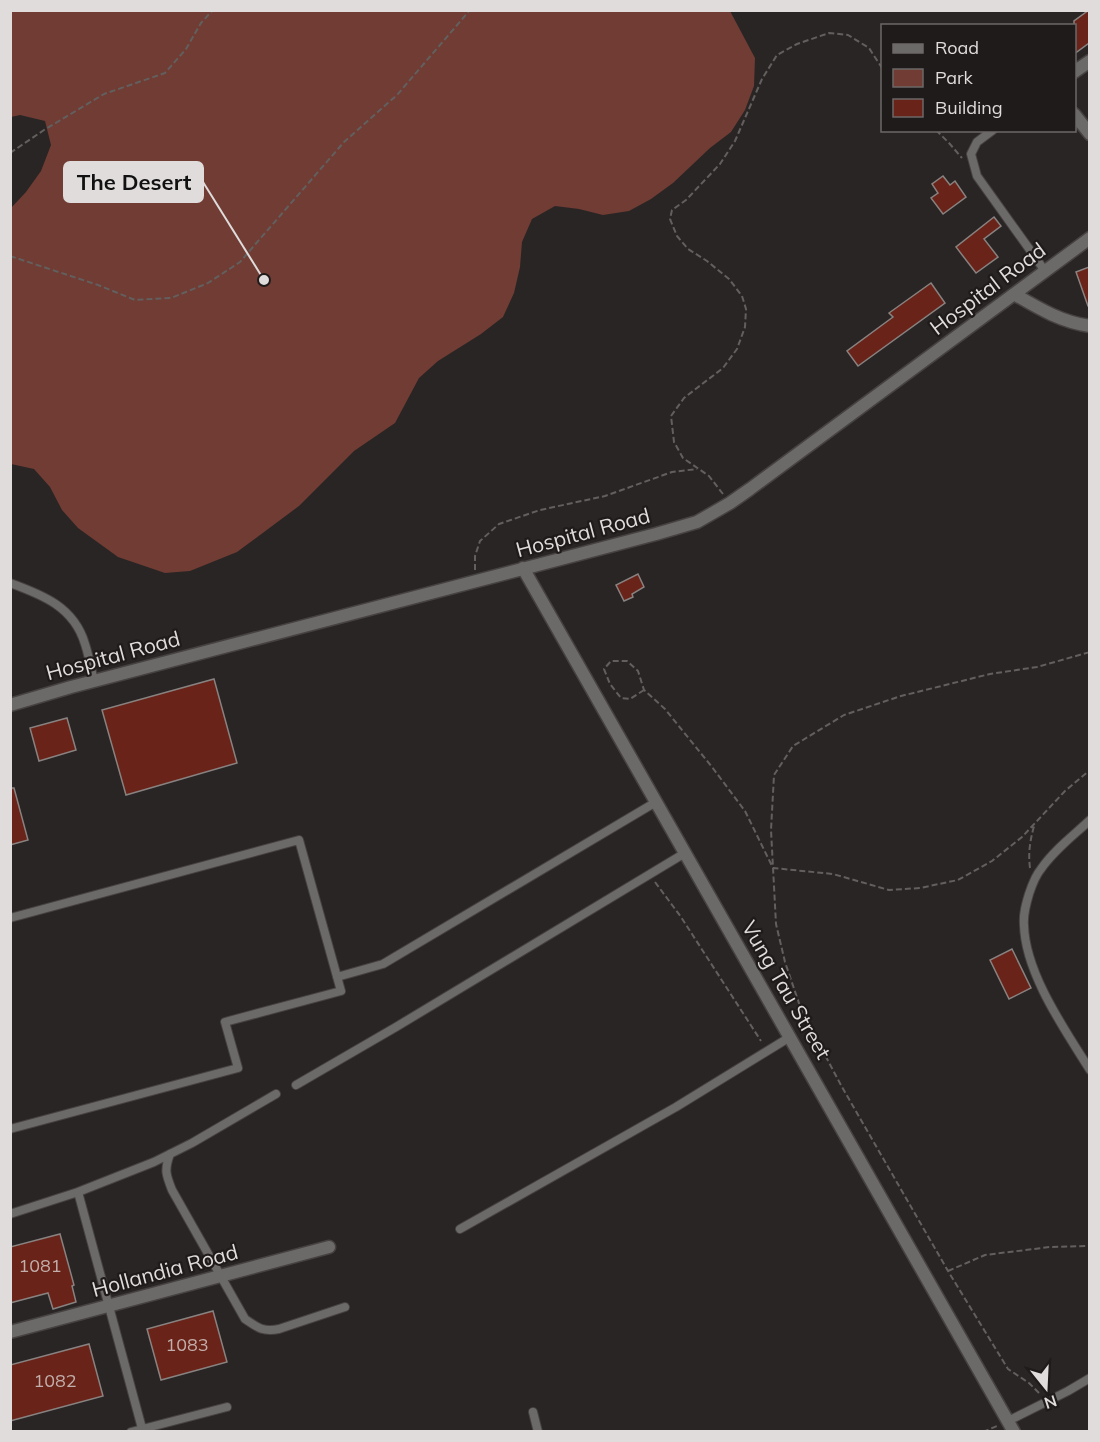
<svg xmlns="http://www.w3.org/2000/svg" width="1100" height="1442" viewBox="0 0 1100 1442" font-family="Mulish,sans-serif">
	<rect width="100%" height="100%" fill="#292524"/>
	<path fill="#703c33" d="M11,10L730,11L755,58L754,86L745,110L731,132L710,148L673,183L651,199L629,211L603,215L579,209L555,206L532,219L522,242L520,267L514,293L503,317L481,334L438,361L419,378L395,423L354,451L299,506L237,552L190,571L165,573L118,557L78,528L62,510L50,487L34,469L11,464V208L26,192L41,171L51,145L45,121L20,115L11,117Z"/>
	<path fill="#692318" stroke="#888281" stroke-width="1.5" d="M1089,10V43L1074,54V21Z
		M943,176L950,185L955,181L966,197L943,214L931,198L938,193L932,184Z
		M994,217L1001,226L984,239L998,257L976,273L956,247Z
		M1089,267V306H1088L1076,272Z
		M931,283L945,303L858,366L847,351L893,317L889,313Z
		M638,574L644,587L632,594L633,597L624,601L616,585Z
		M214,679L237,763L126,795L102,710Z
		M67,718L76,750L39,761L30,728Z
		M10,788H14L28,840L10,845Z
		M1012,949L1031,988L1009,999L990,960Z
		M60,1234L74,1285L72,1286L76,1302L53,1309L48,1293L10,1303V1247Z
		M213,1311L227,1362L161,1380L147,1329Z
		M89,1344L103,1396L10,1421V1365Z"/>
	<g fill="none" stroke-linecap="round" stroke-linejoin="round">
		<defs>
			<path id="service" d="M993,130L977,142L971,154L977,176L1045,271
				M10,583C43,595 74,607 85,644C89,656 91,669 94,681
				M1090,820C1073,836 1054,850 1041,869C1035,876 1032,885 1029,894C1026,904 1023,914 1024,925C1025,973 1065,1030 1090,1070
				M10,918L299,840L341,991L225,1022L238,1068L10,1129
				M337,977L383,964L656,802
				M296,1085L396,1027L685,853
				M170,1154C164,1170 166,1175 172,1190L245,1319C258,1328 263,1332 279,1329L345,1307
				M78,1192L154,1162L192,1143L276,1094
				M10,1214L78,1192L143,1432
				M460,1229L676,1107L790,1037
				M533,1412L538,1432
				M1008,1421L1068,1391L1090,1378
				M131,1432L227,1407"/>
			<path id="minor" d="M1074,72L1090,61
				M1074,114L1090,134
				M1014,294C1038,308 1061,322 1090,326
				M523,568L1014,1432
				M10,705L71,687L656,534L697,522L730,503L750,489L1090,238
				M10,1332L329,1247"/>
		</defs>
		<use href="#service" stroke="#464241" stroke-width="10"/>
		<use href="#minor" stroke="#464241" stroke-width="15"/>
		<path stroke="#625f5e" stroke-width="2" stroke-dasharray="6 3" stroke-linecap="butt" d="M936,130L949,143L962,158
			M10,153L44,130L104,94L165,73L186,49L201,23L213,10
			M10,256L98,285L135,300L171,298L208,283L240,262L344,142L397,95L470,10
			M723,494L709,476L683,458L674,442L671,416L684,398L723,368L737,349L745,327L746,309L742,296L729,279L707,261L688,249L677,236L670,219L672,210L686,200L720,164L735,141L762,79L777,55L797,44L829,33L848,35L869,48L882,68
			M475,570V556L480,541L499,524L540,510L605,496L672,472L697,469
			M644,690L630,699L621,698L610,684L604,669L611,661H627L638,671L644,690L665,709L712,767L745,811L773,868L833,874L889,890L920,888L958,880L992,861L1022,837L1065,791L1090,770
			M1030,868C1028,853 1030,841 1034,826
			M655,882L681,917L761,1041
			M948,1271L985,1255L1050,1247L1090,1246
			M1039,1393L1029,1383L1008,1369L948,1271L842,1087L802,1012L785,962L776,924L771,830L774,775L793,746L844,715L901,696L990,674L1037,667L1090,652
			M983,1432L997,1426"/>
		<use href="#service" stroke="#6c6a69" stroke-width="8"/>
		<use href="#minor" stroke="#6c6a69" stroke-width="12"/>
	</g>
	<g text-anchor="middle" stroke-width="4.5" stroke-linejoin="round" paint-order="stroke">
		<g font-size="18" fill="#c2aeaa">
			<text x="40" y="1272">1081</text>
			<text x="187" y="1351">1083</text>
			<text x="55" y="1387">1082</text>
		</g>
		<g font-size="21" fill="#dfdcdb" stroke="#1f1b1a">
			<text transform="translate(988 289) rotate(-37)" y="7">Hospital Road</text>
			<text transform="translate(583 533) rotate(-15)" y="7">Hospital Road</text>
			<text transform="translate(113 656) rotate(-15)" y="7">Hospital Road</text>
			<text transform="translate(786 990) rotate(60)" y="7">Vung Tau Street</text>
			<text transform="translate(165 1271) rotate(-15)" y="7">Hollandia Road</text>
		</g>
	</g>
	<path fill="none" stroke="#dfdcdb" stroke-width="2" d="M264 280L203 182"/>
	<circle fill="#dfdcdb" stroke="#1f1b1a" stroke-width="2" cx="264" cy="280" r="6"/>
	<rect fill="#dfdcdb" stroke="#dfdcdb" stroke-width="2" x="64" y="162" width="139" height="40" rx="6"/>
	<g font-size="22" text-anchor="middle" font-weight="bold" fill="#111">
		<text x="134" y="190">The Desert</text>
	</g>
	<rect width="1100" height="1442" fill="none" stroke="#dfdcdb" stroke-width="24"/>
	<rect x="881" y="24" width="195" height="108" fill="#1f1b1a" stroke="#6c6867" stroke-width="1.5"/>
	<rect x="893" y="44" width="30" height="9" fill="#6c6a69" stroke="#6c6867" stroke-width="1.5"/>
	<text x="935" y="54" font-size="18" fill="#dfdcdb">Road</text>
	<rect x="893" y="69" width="30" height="18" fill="#703c33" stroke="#6c6867" stroke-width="1.5"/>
	<text x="935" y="84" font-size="18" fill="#dfdcdb">Park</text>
	<rect x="893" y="99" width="30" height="18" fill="#692318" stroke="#6c6867" stroke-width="1.5"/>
	<text x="935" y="114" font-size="18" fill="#dfdcdb">Building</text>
	<g transform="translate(1046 1388) rotate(162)" stroke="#1f1b1a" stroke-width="4.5" paint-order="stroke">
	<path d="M0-4.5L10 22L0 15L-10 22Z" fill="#dfdcdb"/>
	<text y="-9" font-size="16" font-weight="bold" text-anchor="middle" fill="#dfdcdb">N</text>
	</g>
</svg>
